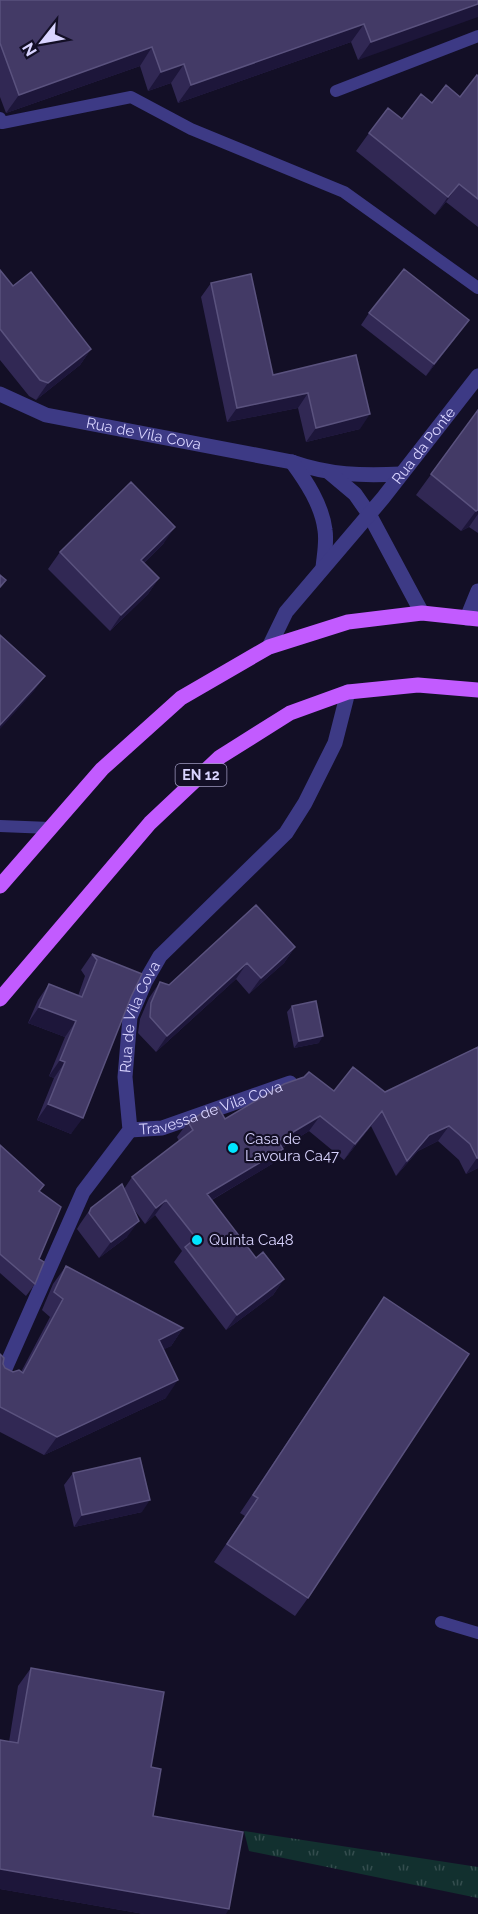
<svg xmlns="http://www.w3.org/2000/svg" width="478" height="1914" viewBox="0 0 478 1914" font-family="Raleway,sans-serif">
	<defs>
		<pattern id="grass-tufts" width="24" height="20" patternUnits="userSpaceOnUse" patternTransform="scale(1.5)"><rect width="24" height="20" fill="#12302f"/><path d="M3 7l-1-3M5 7V3M7 7l1-3M15 17l-1-3M17 17v-4M19 17l1-3" fill="none" stroke="#344d4e"/></pattern>
	</defs>
	<rect width="100%" height="100%" fill="#130f26"/>
	<path fill="url(#grass-tufts)" d="M244,1831L478,1867V1898L249,1851Z"/>
	<g fill="none" stroke-linecap="round" stroke-linejoin="round">
		<path stroke="#3d3a85" stroke-width="12" d="M336,91L478,36
			M0,118L2,123L131,97L191,129L344,192L478,288
			M0,826L50,828
			M441,1622L478,1633"/>
		<g stroke="#3d3a85" stroke-width="15">
			<path id="s1" d="M0,394L46,415L292,462C329,475 362,476 401,474"/>
			<path d="M292,462C306,481 322,505 325,530C327,542 324,556 323,568"/>
			<path d="M330,473L355,494L369,514L422,613"/>
			<path d="M467,618L478,591"/>
			<path id="s2" d="M269,647L286,612L383,498L478,376"/>
			<path id="s3" d="M130,1130L162,1128L290,1083"/>
			<path id="s4" d="M0,1380L83,1192L130,1130L125,1077L130,1017L145,982L160,956L286,833L305,803L335,743L348,692"/>
		</g>
		<path stroke="#c25bff" stroke-width="15" d="M0,886L102,769L181,698L269,647L348,622L422,613L478,619
			M0,999L150,823L220,757L290,713L348,692L418,685L478,690"/>
	</g>
	<path fill="#312854" d="M0,0H478L358,60L351,42L178,103L171,83L148,91L140,66L6,113L0,97Z
		M478,76V227L446,202L435,215L356,151L369,133L402,119L432,103L460,97Z
		M0,270L13,286L91,349L80,365L36,400L29,396L0,360Z
		M211,283L273,375L356,355L360,429L306,442L298,408L227,422L201,297Z
		M369,313L460,332L426,376L361,325Z
		M478,410V533L469,527L461,531L416,495Z
		M164,543L144,563L159,578L148,594L110,631L48,569L60,552Z
		M295,947L284,963L249,994L236,979L156,1052L138,1033L140,1019L149,998L160,982L169,985Z
		M92,954L131,997L71,1134L37,1120L54,1078L49,1076L65,1037L28,1023L38,1000L49,984L78,996L85,976L81,970Z
		M292,1006L319,1043L294,1048L287,1012Z
		M478,1047V1168L466,1174L459,1160L438,1141L418,1151L396,1176L371,1126L344,1160L309,1131L282,1148L272,1164L212,1200L256,1258L284,1279L273,1295L226,1330L174,1262L182,1251L155,1215L145,1224L133,1208L127,1237L99,1258L77,1229L80,1224L91,1208L124,1189L132,1177L179,1141L177,1137L188,1122L225,1119L334,1091L385,1092Z
		M0,1145L40,1191L39,1259L35,1284L26,1296L0,1273Z
		M66,1266L183,1328L171,1346L164,1349L166,1398L44,1455L0,1432V1354L5,1368L13,1372H21L50,1317L42,1310L53,1284Z
		M384,1297L308,1598L295,1616L214,1562L245,1516L240,1513Z
		M73,1473L142,1512L74,1527L64,1485Z
		M31,1668L151,1767L153,1816L144,1914L0,1889V1740L9,1742L18,1686Z"/>
	<path fill="#1d163a" d="M478,4V17L358,60L371,42Z
		M364,24L351,42L178,103L191,85Z
		M152,47L140,66L6,113L19,95Z
		M184,64L171,83L148,91L161,72Z
		M459,184L446,202L435,215L448,197Z
		M469,320L460,332L426,376L434,364Z
		M91,349L80,365L36,400L48,383Z
		M308,393L298,408L227,422L237,408Z
		M370,414L360,429L306,442L316,428Z
		M478,510V514L469,527L461,531L476,511Z
		M175,527L164,543L130,576L141,560Z
		M159,578L148,594L110,631L121,615Z
		M45,676L34,691L0,729V725Z
		M295,947L284,963L249,994L261,978Z
		M247,963L236,979L156,1052L167,1036Z
		M39,1007L76,1021L65,1037L28,1023Z
		M323,1036L319,1043L294,1048L299,1041Z
		M60,1060L65,1062L54,1078L49,1076Z
		M48,1104L83,1118L71,1134L37,1120Z
		M382,1111L371,1126L344,1160L355,1144Z
		M320,1116L309,1131L267,1157L278,1141Z
		M449,1126L438,1141L418,1151L396,1176L407,1161L429,1135Z
		M283,1149L272,1164L196,1209L207,1194Z
		M477,1158H478V1168L466,1174Z
		M166,1200L155,1215L145,1224L156,1208Z
		M139,1221L127,1237L99,1258L111,1242Z
		M284,1279L273,1295L226,1330L237,1315Z
		M183,1328L171,1346L147,1358L159,1340Z
		M178,1380L166,1398L44,1455L57,1437Z
		M150,1500L142,1512L74,1527L82,1515Z
		M0,1869L229,1909L226,1914H144L0,1889Z"/>
	<path fill="#433a66" stroke="#5a527e" stroke-width="1.5" d="M0,0H478V4L371,42L364,24L191,85L184,64L161,72L152,47L19,95L0,43Z
		M477,75L478,76V199L459,184L448,197L369,133L388,108L402,119L421,94L432,103L446,85L460,97Z
		M404,269L469,320L434,364L369,313Z
		M0,270L13,286L31,272L91,349L48,383L40,380L0,329Z
		M251,274L273,375L356,355L370,414L316,428L308,393L237,408L211,283Z
		M478,410V510L476,511L431,474Z
		M131,482L175,527L141,560L159,578L121,615L60,552Z
		M0,575L6,580L0,587Z
		M0,635L45,676L0,725Z
		M256,905L295,947L261,978L247,963L167,1036L150,1017L151,1003L160,982L169,985Z
		M92,954L142,974L131,997L83,1118L48,1104L65,1062L60,1060L76,1021L39,1007L49,984L82,997L97,960Z
		M316,1001L323,1036L299,1041L292,1006Z
		M478,1047V1158H477L470,1144L449,1126L429,1135L407,1161L382,1111L355,1144L320,1116L278,1141L283,1149L207,1194L256,1258L263,1252L284,1279L237,1315L185,1247L196,1238L166,1200L156,1208L132,1177L193,1130L188,1122L204,1112L218,1107L225,1119L284,1084L304,1077L309,1072L334,1091L353,1067L385,1092Z
		M0,1145L44,1185L39,1191L61,1207L39,1259L44,1262L35,1284L0,1254Z
		M122,1184L139,1221L111,1242L89,1213L91,1208Z
		M66,1266L183,1328L159,1340L178,1380L57,1437L0,1407V1354L4,1358L3,1364L5,1368L13,1372L19,1370L23,1373L63,1299L54,1292Z
		M384,1297L469,1354L308,1598L227,1544L258,1498L253,1495Z
		M140,1458L150,1500L82,1515L73,1473Z
		M31,1668L164,1692L151,1767L161,1769L153,1816L243,1832L229,1909L0,1869V1740L18,1743Z"/>
	<g fill="#00e5ff" stroke="#130f26" stroke-width="2">
		<circle cx="233" cy="1148" r="6"/>
		<circle cx="197" cy="1240" r="6"/>
	</g>
	<g text-anchor="middle" stroke-width="4.5" stroke-linejoin="round" paint-order="stroke">
		<rect fill="#130f26" stroke="#9e99be" stroke-width="1.5" x="175.5" y="764" width="51" height="22" rx="4.5"/>
		<g font-size="14" font-weight="bold" fill="#d9d4ff">
			<text x="201" y="780">EN 12</text>
		</g>
		<g font-size="15" fill="#d9d4ff" stroke="#130f26">
			<text dy="5" stroke="none"><textPath href="#s1" startOffset="150">Rua de Vila Cova</textPath></text>
			<text dy="5" stroke="none"><textPath href="#s2" startOffset="255">Rua da Ponte</textPath></text>
			<text dy="5" stroke="none"><textPath href="#s4" startOffset="399">Rua de Vila Cova</textPath></text>
			<text dy="5" stroke="none"><textPath href="#s3" startOffset="84">Travessa de Vila Cova</textPath></text>
		</g>
		<g font-size="15" fill="#d9d4ff" stroke="#130f26" text-anchor="start">
			<text x="245" y="1144">Casa de<tspan x="245" dy="17">Lavoura Ca47</tspan></text>
			<text x="209" y="1245">Quinta Ca48</text>
		</g>
	</g>
	<g transform="translate(42 42) rotate(239)" stroke="#130f26" stroke-width="4.5" paint-order="stroke">
	<path d="M0-4.5L10 22L0 15L-10 22Z" fill="#d9d4ff"/>
	<text y="-9" font-size="16" font-weight="bold" text-anchor="middle" fill="#d9d4ff">N</text>
	</g>
</svg>
